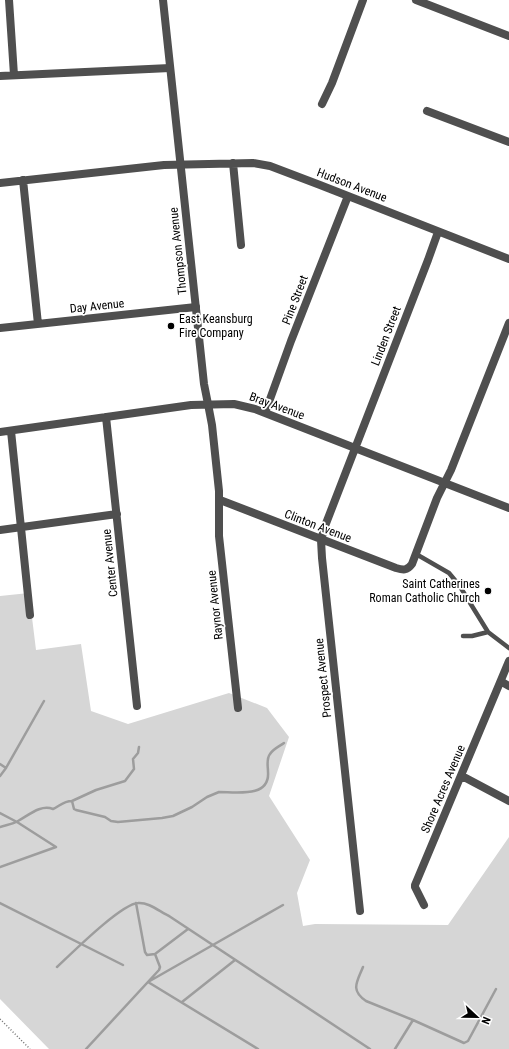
<svg xmlns="http://www.w3.org/2000/svg" width="509" height="1049" viewBox="0 0 509 1049" font-family="'Roboto Condensed',sans-serif">
	<rect width="100%" height="100%" fill="#fff"/>
	<path fill="#d6d6d6" d="M29,593L36,650L81,644L91,711L128,724L229,693L267,708L289,737L269,796L310,860L297,893L303,926L315,924L448,925L509,837V1049H49L0,999V596Z"/>
	<g fill="none" stroke-linecap="round" stroke-linejoin="round">
		<path stroke="#9d9d9d" stroke-width="2.5" d="M0,764L6,768
			M0,776L6,768L44,701
			M72,801L96,790L125,781L134,769L133,759L138,753L139,747
			M0,813L17,822L56,847L0,867
			M0,827C6,825 13,824 18,821C29,815 41,804 53,809C60,806 63,801 72,801L74,809L76,810L105,817L111,821L118,822L162,818L173,816L192,807L207,797L219,792C236,792 270,798 268,772C268,766 266,759 270,754C273,749 280,746 284,743
			M0,903L123,965
			M136,903L145,952L147,955L155,954L188,929
			M57,967C72,953 121,904 138,903C149,902 160,912 169,916L370,1049
			M363,967C357,982 350,990 366,1001L413,1020L464,1043L468,1041L496,989
			M182,1002L235,960
			M86,1049L159,970L160,967L155,954
			M258,1049L148,982L283,905
			M395,1049L413,1020"/>
		<path stroke="#717171" stroke-width="1.5" stroke-dasharray="1 2" stroke-linecap="butt" d="M0,1019L30,1049"/>
		<path stroke="#4f4f4f" stroke-width="4.5" d="M416,554L449,573L459,585L488,632L509,648
			M463,636H472L488,632"/>
		<path stroke="#4f4f4f" stroke-width="8" d="M9,0L14,75
			M416,0L509,36
			M0,76L170,68
			M322,104L332,83L363,0
			M427,111L509,142
			M233,163L241,245
			M23,180L38,324
			M0,183L164,165L253,163L270,166L320,185L509,259
			M0,328L196,307
			M208,404L212,425L219,491V536L238,708
			M265,413L291,341L348,196
			M106,417L137,706
			M11,431L30,615
			M0,432L191,405L234,404L255,409L509,508
			M220,500L396,568C403,570 407,571 412,564L437,498L451,470L509,323
			M0,530L117,514
			M502,682L509,686
			M462,776L509,801
			M424,905L415,887V885L509,661
			M360,911L322,558L321,540L325,526L428,260L438,232"/>
		<path stroke="#4f4f4f" stroke-width="8" d="M163,0L204,384L208,404"/>
	</g>
	<g fill="#000" stroke="#fff" stroke-width="1.5">
		<circle cx="171" cy="326" r="4"/>
		<circle cx="488" cy="591" r="4"/>
	</g>
	<g text-anchor="middle" stroke-width="3.5" stroke-linejoin="round" paint-order="stroke">
		<g font-size="12" fill="#000" stroke="#fff">
			<text transform="translate(352 185) rotate(21)" y="4">Hudson Avenue</text>
			<text transform="translate(178 251) rotate(-96)" y="4">Thompson Avenue</text>
			<text transform="translate(295 300) rotate(-69)" y="4">Pine Street</text>
			<text transform="translate(97 306) rotate(-6)" y="4">Day Avenue</text>
			<text transform="translate(386 336) rotate(-69)" y="4">Linden Street</text>
			<text transform="translate(277 406) rotate(20)" y="4">Bray Avenue</text>
			<text transform="translate(318 526) rotate(21)" y="4">Clinton Avenue</text>
			<text transform="translate(110 563) rotate(-96)" y="4">Center Avenue</text>
			<text transform="translate(215 605) rotate(-96)" y="4">Raynor Avenue</text>
			<text transform="translate(323 678) rotate(-96)" y="4">Prospect Avenue</text>
			<text transform="translate(443 789) rotate(-67)" y="4">Shore Acres Avenue</text>
		</g>
		<g font-size="12" fill="#000" stroke="#fff" text-anchor="start">
			<text x="179" y="323">East Keansburg<tspan x="179" dy="14">Fire Company</tspan></text>
			<text x="480" y="588" text-anchor="end">Saint Catherines<tspan x="480" dy="14">Roman Catholic Church</tspan></text>
		</g>
	</g>
	<g transform="translate(477 1017) rotate(112)" stroke="#ffffff" stroke-width="3" paint-order="stroke">
	<path d="M0-3L7 15L0 10L-7 15Z" fill="#000000"/>
	<text y="-6" font-size="11" font-weight="bold" text-anchor="middle" fill="#000000">N</text>
	</g>
</svg>
